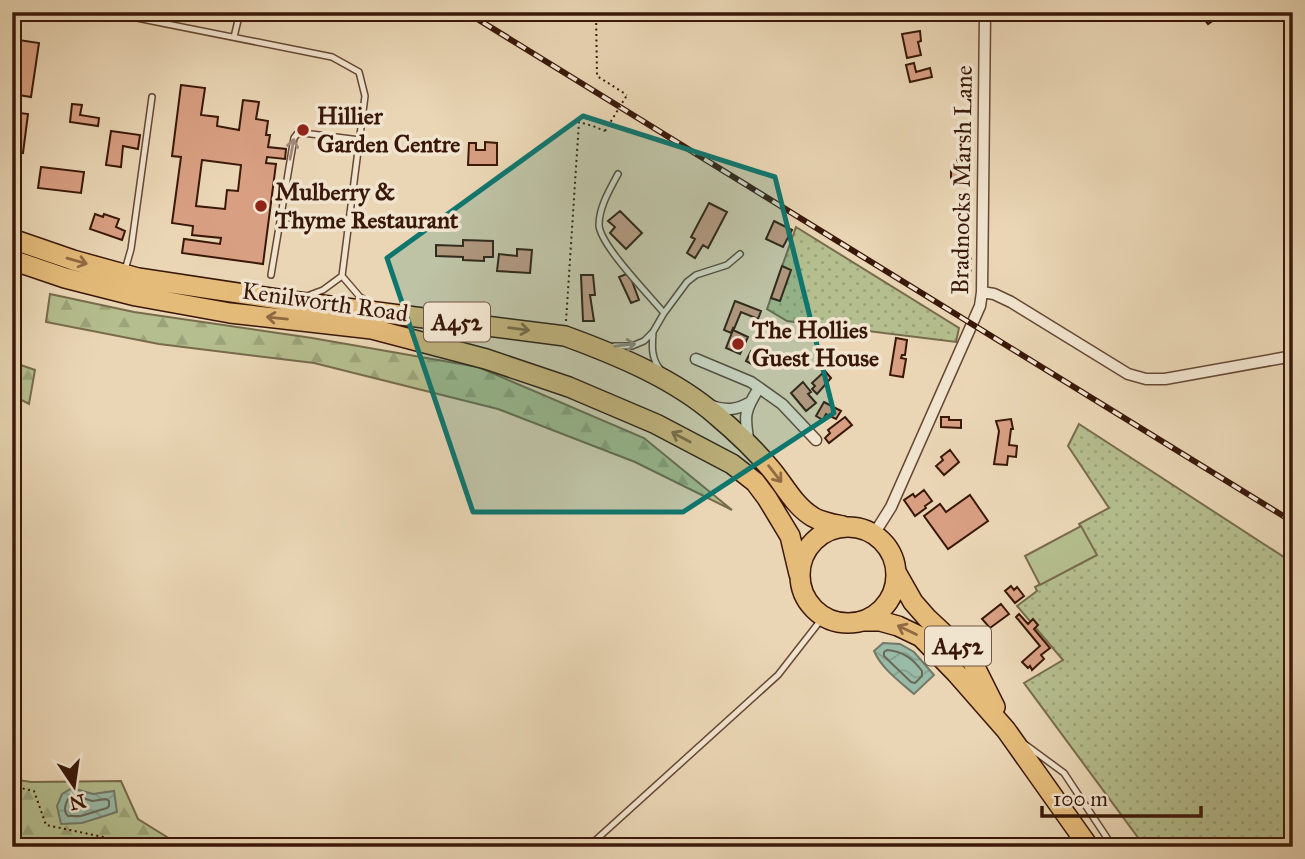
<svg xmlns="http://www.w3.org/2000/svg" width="1305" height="859" viewBox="0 0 1305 859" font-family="'IM FELL Great Primer',serif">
	<defs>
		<pattern id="grass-dots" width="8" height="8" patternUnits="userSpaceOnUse" patternTransform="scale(1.75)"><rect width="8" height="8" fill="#b5be8e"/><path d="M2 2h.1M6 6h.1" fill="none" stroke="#9ca379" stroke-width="1.8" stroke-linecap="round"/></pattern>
		<pattern id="forest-firs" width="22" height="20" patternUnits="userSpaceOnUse" patternTransform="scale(1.75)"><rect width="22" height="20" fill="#b5be8e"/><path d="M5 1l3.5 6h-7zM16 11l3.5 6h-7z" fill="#9ca379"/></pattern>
		<pattern id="water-waves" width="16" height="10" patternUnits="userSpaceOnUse" patternTransform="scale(1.75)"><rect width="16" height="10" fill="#99baa7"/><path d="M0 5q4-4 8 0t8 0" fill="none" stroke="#859f8e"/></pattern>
	</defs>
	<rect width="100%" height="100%" fill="#ead6b5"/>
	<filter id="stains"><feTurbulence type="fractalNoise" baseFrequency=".00286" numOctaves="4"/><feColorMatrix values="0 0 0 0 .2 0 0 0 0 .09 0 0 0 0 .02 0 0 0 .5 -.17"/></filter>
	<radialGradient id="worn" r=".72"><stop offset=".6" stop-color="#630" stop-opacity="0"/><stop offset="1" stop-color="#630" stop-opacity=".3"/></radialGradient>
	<path fill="url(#grass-dots)" stroke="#786b4c" stroke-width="2" d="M796,227L959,328L956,342L787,321L767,309Z
		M1079,424L1293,563V847H1145L1024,683L1063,660L1017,606L1037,591L1035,587L1096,555L1079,524L1109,508L1068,446Z"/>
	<path fill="url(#forest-firs)" stroke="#786b4c" stroke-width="2" d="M50,294L134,312L312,338L478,367L644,438L732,510L635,462L498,409L314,363L159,344L46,322Z
		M12,362L35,370L29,404L12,395Z
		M12,779L31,782L121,781L138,819L183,847H12Z"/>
	<path fill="#b5be8e" stroke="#786b4c" stroke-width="2" d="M1081,526L1097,555L1040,585L1025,556Z"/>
	<path fill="url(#water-waves)" stroke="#737968" stroke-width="2" d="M883,643L900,644L914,652L934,675L914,694C899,681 882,669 874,651Z
		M72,788L93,794L114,791L117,812L82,823L61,824L57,806L62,794Z"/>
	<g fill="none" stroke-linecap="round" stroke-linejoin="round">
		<path stroke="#6a6958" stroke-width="2" d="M887,650C903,651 913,659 922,671V676L915,683L911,682L884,656V652Z
			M74,795L92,801L106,799L109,801V806L107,808L81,816H68C63,812 65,805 68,799Z"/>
	</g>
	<path fill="#d89f82" stroke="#3a1809" stroke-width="2" fill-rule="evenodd" d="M1199,12H1225L1208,24Z
		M920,31L921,41L918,42L921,55L907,58L902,34Z
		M12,39L39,43L31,97L12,94Z
		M914,63L916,72L930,68L932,77L910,82L906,65Z
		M181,85L205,88L201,115L218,117L217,126L239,130L243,100L259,102L256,119L268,121L266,135H270L268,147L286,149L285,159L267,157L266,163L276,164L263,264L182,253L184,239L220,244L221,238L192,235L193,226L172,223L181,157L172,156ZM202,160L241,165L238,191L227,190L225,209L196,206Z
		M72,104L82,105L80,115L99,118L98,126L70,122Z
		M12,112L28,114L23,153L12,151Z
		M111,131L140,135L138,149L123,146L121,167L106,165Z
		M485,142L497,143V165H468L469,143H476V150H485Z
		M957,158H970V175H960V180H951V167H957Z
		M41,167L84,172L81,193L38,188Z
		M709,203L727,212L708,248L703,245L695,258L687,253L695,239L691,237Z
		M620,211L642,233L626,249L610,233L615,227L608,221Z
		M95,214L103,217L104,214L119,219L116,227L125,231L122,240L90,229Z
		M774,221L792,230L783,247L766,239Z
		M463,240L493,241V257H484V261L463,260V257L436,256V245L463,246Z
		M517,249L532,250L530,273L497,271L499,254L517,256Z
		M962,257H971L970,283L956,282L957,268H962Z
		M782,266L791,270L780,301L771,298Z
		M629,273L639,300L631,303L619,277Z
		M581,275H593L595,295H590L594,321H583Z
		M735,301L761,311L758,319L741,312L734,329L733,328L731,333L724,330Z
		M733,330L748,337L740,354L726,348Z
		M896,338L907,340L905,355H902L901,358L906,359L903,377L890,375Z
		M757,350L766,354L759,368L746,361L751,351L756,353Z
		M825,371L831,378L817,394L812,389L815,386L812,383Z
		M803,382L811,392L808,394L816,403L806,411L791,393Z
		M824,402L841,411L836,419L826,414L823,420L816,416Z
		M845,417L852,425L829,443L825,438L830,433L828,430Z
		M941,417H949V420H961V428L941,427Z
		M1011,419L1013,429H1011L1009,445L1017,446L1016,457L1008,456L1007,465L994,464L999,431L996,421Z
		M950,450L959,462L944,475L936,466L943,460L941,457Z
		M924,490L932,501L925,506L926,508L915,516L904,500L913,494L915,497Z
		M970,495L988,521L948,549L924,516L940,504L946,512Z
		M1011,586L1014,590L1017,587L1024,596L1015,603L1005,591Z
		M1001,604L1009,614L990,628L982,619Z
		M1019,614L1028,624L1033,619L1038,625L1034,629L1050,648L1041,655L1044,659L1032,670L1030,666L1028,668L1022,662L1040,646L1016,617Z"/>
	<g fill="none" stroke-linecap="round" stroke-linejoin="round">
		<defs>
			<path id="lane" d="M130,12L132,17L332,57L359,72L365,96L342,276L323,290L307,296
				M234,37L240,12
				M618,174C610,189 599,207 599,225C600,245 649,295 664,313
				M281,216L348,229
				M125,270L131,249L152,97
				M271,275L294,138L297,134L303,133L360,140
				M342,276L360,297L370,303
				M653,332C652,346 651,358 660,369
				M614,346H632L644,341L653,332L664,313L687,282L696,275L727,265L740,254
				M1026,745L1064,773L1113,847
				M588,847L778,675L824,616"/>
			<path id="street" d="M982,292L994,294L1011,302L1128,374L1146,379H1165L1293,356
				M696,359L751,382L782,404L816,440
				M712,406C726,411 736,410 749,403
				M749,444C744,416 744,411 759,388
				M874,534L891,507L980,306L982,292L985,12"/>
			<path id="highway" d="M12,239L73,260L138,278L291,301L565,336C617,355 675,379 717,416C736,432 754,449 770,468C784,484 794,506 813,517C821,522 833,524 843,526
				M12,260L65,278L136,296L230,313L372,329L486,359L569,387L656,424L732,464L755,482L767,498L790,536L799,574
				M800 575a48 48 0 1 1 96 0a48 48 0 1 1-96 0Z
				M896,572L913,602L927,618L971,659L995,707
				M863,621H880L898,626L921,637L956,673L1006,730L1089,847"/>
		</defs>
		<use href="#lane" stroke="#664834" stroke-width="8"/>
		<use href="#street" stroke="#664834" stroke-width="13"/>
		<use href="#highway" stroke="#3a1809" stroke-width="22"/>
		<path stroke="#3a1809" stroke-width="2" stroke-dasharray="2 3.5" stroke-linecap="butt" d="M596,12L597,76L627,95
			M566,321L579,122L593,126L605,131
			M12,786L34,791L46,825L151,847"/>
		<use href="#lane" stroke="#f1e4cf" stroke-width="5"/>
		<use href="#street" stroke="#f1e4cf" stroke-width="10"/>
		<use href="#highway" stroke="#e5bb7a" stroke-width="19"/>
		<defs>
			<path id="rail" d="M466,12L1293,522"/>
		</defs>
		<use href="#rail" stroke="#3a1809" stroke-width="6"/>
		<use href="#rail" stroke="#f1e4cf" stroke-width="3.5" stroke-dasharray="10" stroke-linecap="butt"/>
		<path stroke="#3a1809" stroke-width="2" stroke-dasharray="2 3.5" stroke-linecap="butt" d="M605,131L627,95"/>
	</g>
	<defs><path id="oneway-shaft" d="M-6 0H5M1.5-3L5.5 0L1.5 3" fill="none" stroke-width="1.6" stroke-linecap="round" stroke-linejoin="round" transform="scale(1.75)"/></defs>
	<g stroke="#9f8876">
		<use href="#oneway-shaft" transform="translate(292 149) rotate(-79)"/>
		<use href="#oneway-shaft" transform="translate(625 345) rotate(-6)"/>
	</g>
	<g stroke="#906a42">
		<use href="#oneway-shaft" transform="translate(77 261) rotate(16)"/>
		<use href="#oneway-shaft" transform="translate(277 318) rotate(-174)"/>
		<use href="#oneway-shaft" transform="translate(519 329) rotate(7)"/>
		<use href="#oneway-shaft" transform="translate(681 437) rotate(-152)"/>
		<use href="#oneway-shaft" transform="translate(775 474) rotate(52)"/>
		<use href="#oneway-shaft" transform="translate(907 630) rotate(-154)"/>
	</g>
	<path fill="#0f766e" fill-opacity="0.2" stroke="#0f766e" stroke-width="5" stroke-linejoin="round" d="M583,116L775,177L834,413L683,512H473L387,258Z"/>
	<g fill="#8f2418" stroke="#f1e4cf" stroke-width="2.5">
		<circle cx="303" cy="130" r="7"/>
		<circle cx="261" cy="206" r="7"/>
		<circle cx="738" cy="344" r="7"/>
	</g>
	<g text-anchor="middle" stroke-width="7" stroke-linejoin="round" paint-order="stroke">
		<g fill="#f1e4cf" stroke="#715544" stroke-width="2">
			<rect x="424" y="302.5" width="66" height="39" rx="5"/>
			<rect x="925" y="626.5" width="66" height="39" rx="5"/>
		</g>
		<g font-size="23" font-weight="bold" fill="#3a1809">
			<text x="457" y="330">A452</text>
			<text x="958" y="654">A452</text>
		</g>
		<g font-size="24" font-weight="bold" fill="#3a1809" stroke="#f1e4cf" text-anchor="start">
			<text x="317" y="124">Hillier<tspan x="317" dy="28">Garden Centre</tspan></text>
			<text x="275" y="200">Mulberry &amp;<tspan x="275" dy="28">Thyme Restaurant</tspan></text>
			<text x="752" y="338">The Hollies<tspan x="752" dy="28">Guest House</tspan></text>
		</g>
		<g font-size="24" fill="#3a1809" stroke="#f1e4cf">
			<text transform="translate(962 180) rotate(-89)" y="8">Bradnocks Marsh Lane</text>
			<text transform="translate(325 302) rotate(8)" y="8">Kenilworth Road</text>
		</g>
	</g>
	<rect width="1305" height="859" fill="none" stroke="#ead6b5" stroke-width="42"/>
	<rect x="14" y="14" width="1277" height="831" fill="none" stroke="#3a1809" stroke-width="3.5"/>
	<rect x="21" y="21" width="1263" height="817" fill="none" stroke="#3a1809" stroke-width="2"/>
	<g transform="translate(74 786) rotate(167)" stroke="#f1e4cf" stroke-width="5" paint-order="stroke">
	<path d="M0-5L12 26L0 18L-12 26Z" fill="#3a1809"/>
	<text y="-10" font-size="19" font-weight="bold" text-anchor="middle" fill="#3a1809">N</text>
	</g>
	<path d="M1042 806v10h159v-10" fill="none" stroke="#3a1809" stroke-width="3.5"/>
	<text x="1053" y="806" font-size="21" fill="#3a1809" stroke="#f1e4cf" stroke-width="5" paint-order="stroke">100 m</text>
	<rect width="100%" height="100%" filter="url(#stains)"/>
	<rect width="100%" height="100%" fill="url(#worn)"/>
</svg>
